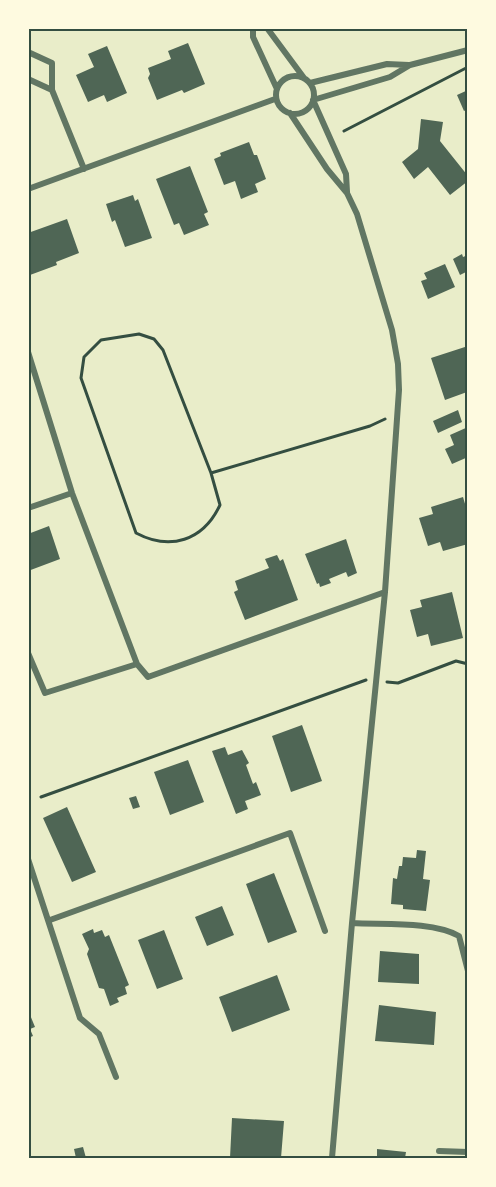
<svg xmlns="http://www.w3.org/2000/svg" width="496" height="1187" viewBox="0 0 496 1187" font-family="Inter,sans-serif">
	<rect width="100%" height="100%" fill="#e9edc9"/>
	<path fill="#4f6655" d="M188,43L205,84L184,93L182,90L157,100L148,78L150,74L148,68L171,59L168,51Z
		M107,46L127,93L107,102L104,95L88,102L76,75L94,67L88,54Z
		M468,90V109L464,111L457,95Z
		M421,119L443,122L440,141L468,176V181L450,195L428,167L414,179L402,162L418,149Z
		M249,142L254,155H257L266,179L255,184L258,192L241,199L235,181L224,185L214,159L221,156L220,153Z
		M190,166L208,212L204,214L209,225L184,235L179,223L174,225L156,179Z
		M133,195L135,201L138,199L152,238L125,247L115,220L112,222L106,204Z
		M67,219L79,253L56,262L57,265L30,275L28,270V233Z
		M462,254L463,257L468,255V271L460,275L453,259Z
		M445,264L455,287L428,299L421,281L427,279L424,273Z
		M468,346L467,392L445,400L431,358Z
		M458,410L462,422L438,433L433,421Z
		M468,427V457L452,464L445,449L454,445L450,435Z
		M463,497L468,514V544L443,551L440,542L428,546L419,518L433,514L431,507Z
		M49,526L60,559L28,571V534Z
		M346,539L357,573L348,577L346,572L329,579L331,583L320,587L319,583L317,584L305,554Z
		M277,555L280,561L283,559L298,600L245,620L234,592L238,590L235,581L269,568L265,559Z
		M452,592L463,638L431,646L428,634L417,637L410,610L422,607L420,600Z
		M302,725L322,781L291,792L272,736Z
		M225,747L228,755L242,750L249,763L246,765L253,784L256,782L261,795L245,801L248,809L236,814L212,751Z
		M188,760L204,802L170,815L154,772Z
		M136,796L140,807L133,809L129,798Z
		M67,807L96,872L72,882L43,818Z
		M417,850L426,851L423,879L430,880L426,911L403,909V905L391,904L393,878L397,879L399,866H402L403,857L416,858Z
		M274,873L297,932L268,943L246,884Z
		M222,906L234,935L207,946L195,917Z
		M93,929L94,933L102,930L105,937L109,935L129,985L125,987L127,994L117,998L119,1002L110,1006L104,989L99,988L87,954L89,949L82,934Z
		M164,930L183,979L157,989L138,940Z
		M380,951L419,954V984L378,982Z
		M277,975L290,1010L232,1032L219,997Z
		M379,1005L436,1012L434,1045L375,1041Z
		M28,1010L35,1027L30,1029L33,1036L28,1038Z
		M232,1118L284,1121L281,1158H230Z
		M83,1147L86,1158H76L74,1149Z
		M377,1149L406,1152L405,1158H377Z"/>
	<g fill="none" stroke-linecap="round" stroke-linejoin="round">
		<path stroke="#344e41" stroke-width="3" d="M344,131L468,67
			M139,334L154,339L163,350L211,473L220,505C203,541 170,551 136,533L81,378L84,357L101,340Z
			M211,473L370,426L385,419
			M387,682L398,683L456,661L468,664
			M41,797L366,680"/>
		<path stroke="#617663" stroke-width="6" d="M253,28V37L277,89
			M267,28L304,78
			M28,52L52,63V90L84,169
			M276 95a19 19 0 1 1 38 0a19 19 0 1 1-38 0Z
			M28,79L52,90
			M310,83L387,64L409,65
			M290,113L327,169L347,193L357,214L392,330L398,364L399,390L385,592L352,923L332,1158
			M28,189L275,99
			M347,192L346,174L313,100L390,77L410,65L468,50
			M28,352L72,493L137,664L148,677L385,592
			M28,508L72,493
			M28,653L45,693L137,664
			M28,859L80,1018L99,1034L116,1077
			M50,920L290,833L325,931
			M352,923C383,925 432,921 459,936L468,971
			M439,1151L468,1152"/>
	</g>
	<rect width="496" height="1187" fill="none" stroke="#fefae0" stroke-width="60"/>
	<rect x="30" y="30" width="436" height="1127" fill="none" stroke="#344e41" stroke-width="2"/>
</svg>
